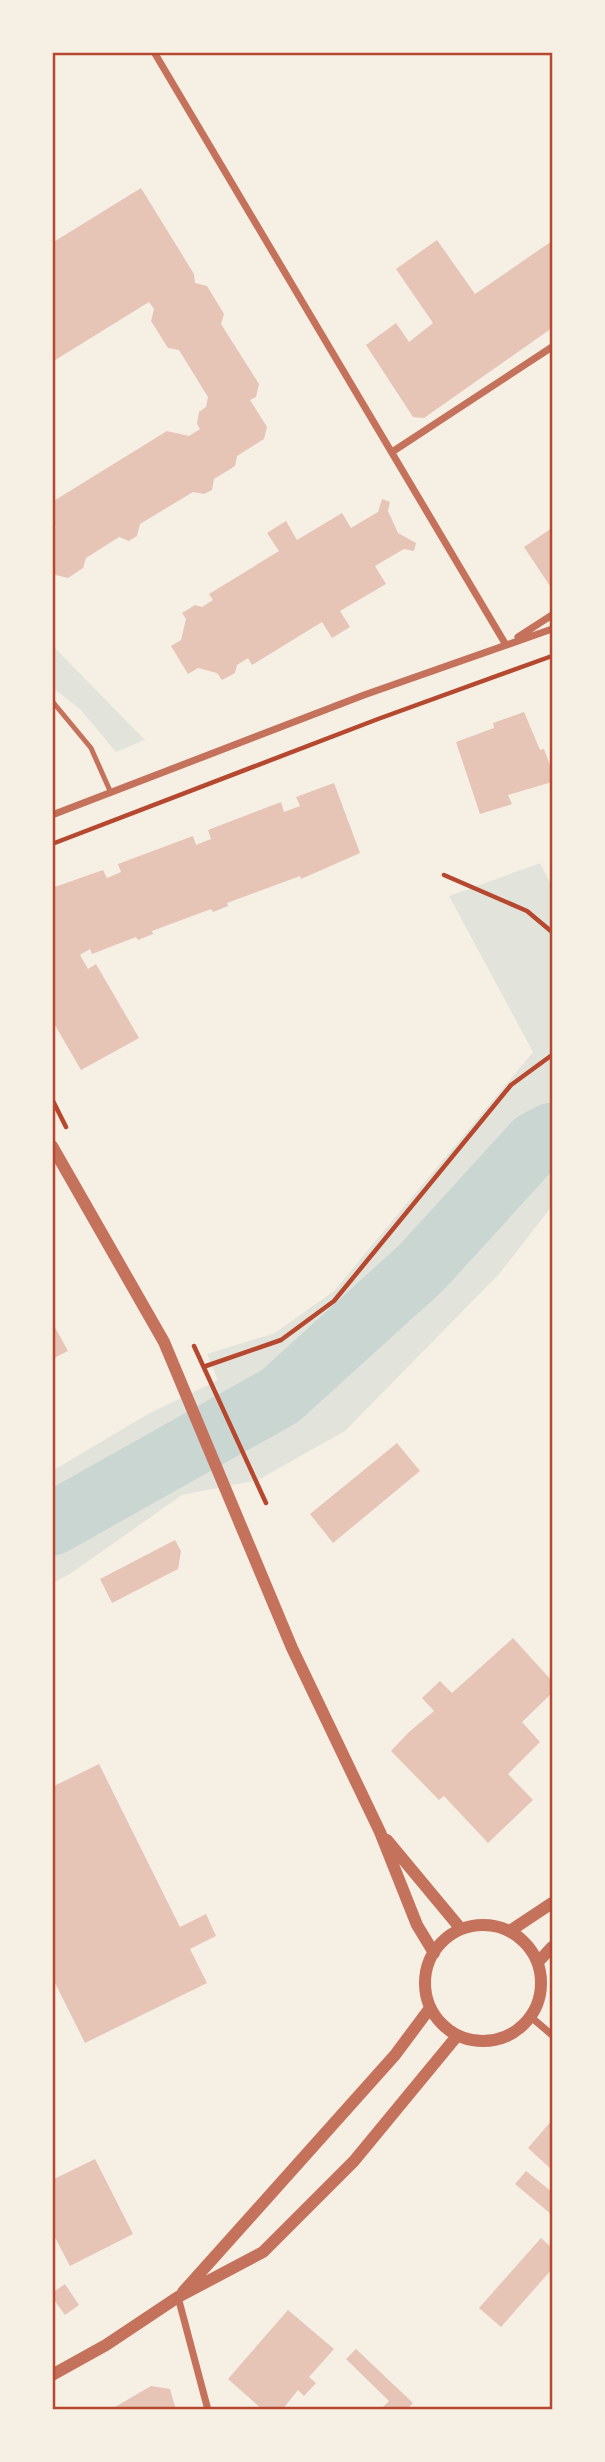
<svg xmlns="http://www.w3.org/2000/svg" width="605" height="2462" viewBox="0 0 605 2462" font-family="'Public Sans',sans-serif">
	<rect width="100%" height="100%" fill="#f6efe4"/>
	<path fill="#e2e4dc" d="M52,646H53L145,740L116,752L80,709L53,688Z
		M540,863L552,886V1206L500,1273L345,1431L258,1480L182,1495L70,1574L53,1583L52,1471L148,1414L218,1380L207,1354L275,1333L334,1291L533,1052L449,896Z"/>
	<g fill="none" stroke-linecap="round" stroke-linejoin="round">
		<path stroke="#c9d6d2" stroke-width="63" d="M52,1524L280,1396L421,1268L535,1143L552,1134"/>
	</g>
	<path fill="#e6c5b7" d="M141,188L194,274L195,283L207,286L224,314L221,324L259,384L256,397L250,400L267,427L264,439L237,456L235,466L214,479L212,490L204,494L193,492L140,524L137,536L129,541L119,537L86,558L83,568L68,578L52,574V529L56,528L52,522V502L167,431L189,436L200,429L197,424L199,412L206,407L208,397L179,350L168,348L151,321L154,309L149,302L52,362V243Z
		M437,240L475,294L552,241V328L424,418L413,417L366,345L396,323L409,342L433,323L396,269Z
		M382,499L390,502L388,511L398,533L416,543L414,551L404,549L375,566L386,584L340,611L350,627L332,638L322,622L252,665L248,658L237,665L235,673L222,680L217,673L198,668L188,674L171,646L181,640L186,619L182,613L195,605L202,607L213,600L209,594L279,551L267,533L286,521L297,540L342,513L351,528L378,512Z
		M552,528V589L524,547Z
		M524,712L540,750L544,749L552,771V782L508,795L512,804L480,814L456,742L494,728L493,723Z
		M334,783L360,853L301,879L300,876L227,903L228,906L213,912L211,909L152,931L153,934L138,940L136,937L92,954L90,949L80,955L88,969L96,964L139,1038L81,1070L52,1020V888L103,870L107,878L121,872L118,864L193,836L196,845L211,839L208,830L281,802L284,812L300,806L296,797Z
		M52,1322L68,1351L52,1359Z
		M397,1443L420,1471L333,1543L310,1514Z
		M175,1540L181,1551L178,1569L112,1603L100,1579Z
		M513,1638L552,1681V1693L522,1722L540,1742L508,1774L533,1800L488,1843L444,1796L439,1800L391,1751L409,1732L434,1711L422,1698L440,1681L452,1693Z
		M99,1764L180,1927L206,1914L216,1936L190,1949L207,1983L85,2043L52,1977V1787Z
		M552,2120V2170L528,2148Z
		M95,2159L133,2234L70,2266L52,2232V2180Z
		M526,2171L552,2192V2215L515,2184Z
		M541,2238L552,2248V2269L501,2327L479,2308Z
		M65,2284L79,2305L65,2315L52,2297V2293Z
		M288,2310L334,2349L309,2377L316,2383L304,2396L298,2390L282,2410H263L228,2379Z
		M356,2349L413,2403L407,2410L382,2408L389,2401L346,2359Z
		M151,2386L170,2389L176,2410H110Z"/>
	<g fill="none" stroke-linecap="round" stroke-linejoin="round">
		<path stroke="#b5482f" stroke-width="4.5" d="M52,844L378,719L552,656
			M444,875L527,911L552,932
			M52,1099L66,1127
			M194,1346L266,1503
			M206,1366L281,1340L334,1301L511,1085L552,1055"/>
		<path stroke="#c5725c" stroke-width="5" d="M52,701L91,748L111,793"/>
		<path stroke="#c5725c" stroke-width="7" d="M154,52L506,645
			M392,452L552,347
			M518,637L552,615
			M52,815L364,695L552,629
			M531,2017L552,2035
			M178,2297L208,2410"/>
		<path stroke="#c5725c" stroke-width="12" d="M52,1146L164,1342L292,1648L380,1832L417,1925L434,1953
			M387,1840L461,1929
			M425 1983a58 58 0 1 1 116 0a58 58 0 1 1-116 0Z
			M510,1931L552,1903
			M538,1962L552,1947
			M183,2292L395,2055L430,2008
			M52,2375L106,2345L178,2297L263,2252L354,2161L457,2036"/>
	</g>
	<rect width="605" height="2462" fill="none" stroke="#f6efe4" stroke-width="108"/>
	<rect x="54" y="54" width="497" height="2354" fill="none" stroke="#b5482f" stroke-width="2.5"/>
</svg>
